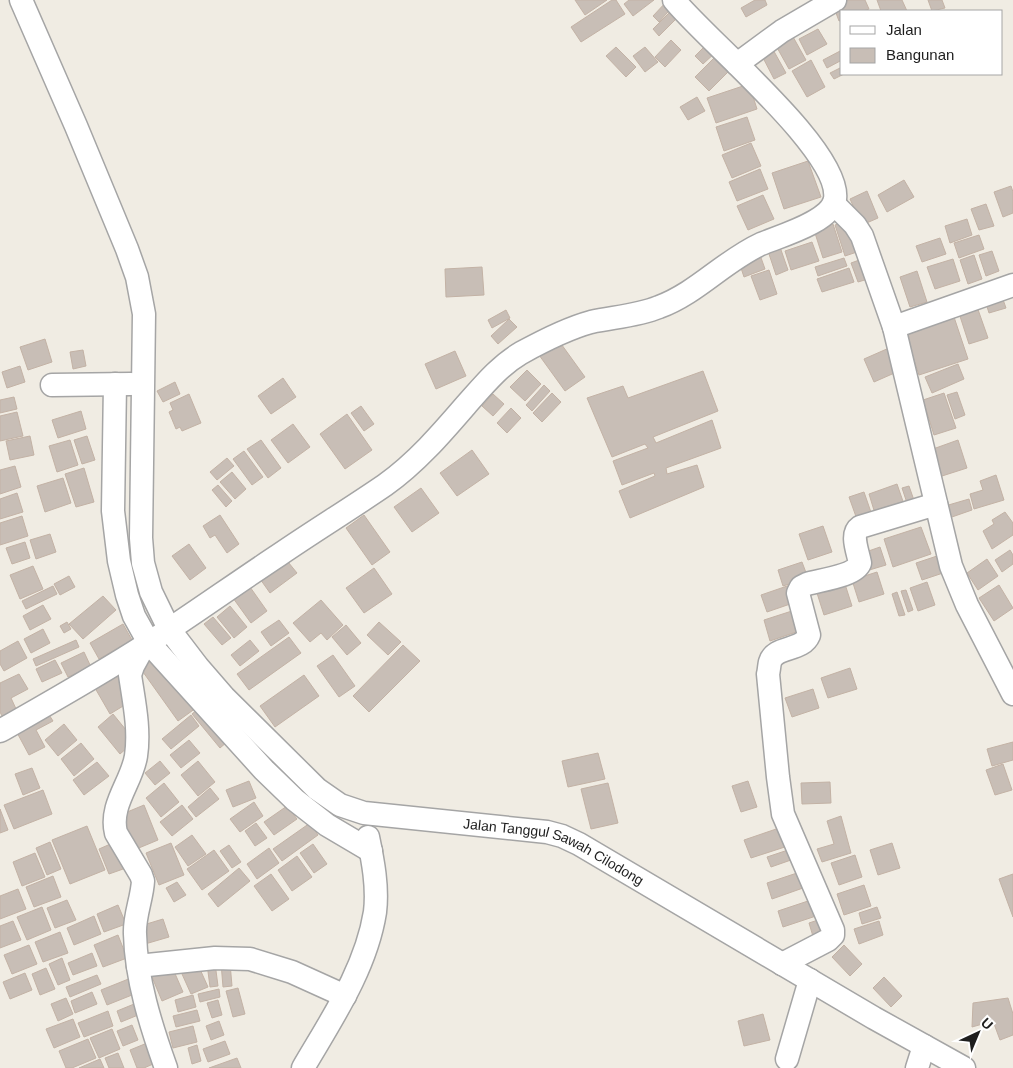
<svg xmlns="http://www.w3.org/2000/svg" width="1013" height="1068" viewBox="0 0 1013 1068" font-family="Arial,sans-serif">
	<rect width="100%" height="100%" fill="#f0ece3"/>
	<path fill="#c8beb6" stroke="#c3b2a5" d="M575,0H607L585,15Z
		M612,0H616L625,14L581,42L571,27Z
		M629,0H654L633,16L624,4Z
		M668,0L675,4L659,22L653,16Z
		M755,0H765L767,5L746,17L741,8Z
		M846,0H865L869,9L863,11H842V20L839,21L833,5Z
		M877,0H902L907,11H881Z
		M928,0H942L945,8L932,11Z
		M675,7L681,14L659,36L653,29Z
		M818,29L827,44L807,55L799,39Z
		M792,35L806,60L789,69L775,44Z
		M671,40L681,50L665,67L655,57Z
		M708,43L716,52L703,64L695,56Z
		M771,46L786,73L774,79L760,52Z
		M616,47L636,67L626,77L606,56Z
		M645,47L658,62L645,72L633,56Z
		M842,50V60L827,68L823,60Z
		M714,58L728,72L709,91L695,77Z
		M811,60L825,87L807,97L792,71Z
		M842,67V74H844L834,79L830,73Z
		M749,84L757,109L716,123L707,98Z
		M697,97L705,111L688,120L680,107Z
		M747,117L755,140L724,151L716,127Z
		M751,143L761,166L732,178L722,155Z
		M808,161L821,197L784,209L772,173Z
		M760,169L768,189L737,201L729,182Z
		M904,180L914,197L887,212L878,195Z
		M1011,186L1013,192V213L1003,217L994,192Z
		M867,191L878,218L862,225L850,199Z
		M763,195L774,219L748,230L737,206Z
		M986,204L994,226L979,230L971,209Z
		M967,219L972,235L950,243L945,226Z
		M847,221L857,252L845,256L835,225Z
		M833,224L842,252L823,258L814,230Z
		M979,235L984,249L959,258L954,243Z
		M940,238L946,254L922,262L916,246Z
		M812,242L819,261L791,270L785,251Z
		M780,247L788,270L776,275L768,251Z
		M992,251L999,271L986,276L979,255Z
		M759,252L765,269L744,277L738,259Z
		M974,255L982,279L968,284L960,260Z
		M844,258L847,266L818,276L815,267Z
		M862,259L868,279L858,282L851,263Z
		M953,259L960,281L935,289L927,267Z
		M482,267L484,295L446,297L445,269Z
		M849,268L854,282L822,292L817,279Z
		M769,270L777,294L760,300L751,276Z
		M917,271L927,302L910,307L900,277Z
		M1000,291L1006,308L989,313L984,297Z
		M975,301L988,338L969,344L957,307Z
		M506,310L510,318L492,328L488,320Z
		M952,311L968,359L919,375L903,327Z
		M509,319L517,327L498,344L491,336Z
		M45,339L52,362L28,370L20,347Z
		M559,341L585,377L565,391L539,355Z
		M889,348L899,371L874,382L864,359Z
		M83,350L86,366L73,369L70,352Z
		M455,351L466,376L436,389L425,364Z
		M958,364L964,379L932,393L925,377Z
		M20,366L25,382L7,388L2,372Z
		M527,370L541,384L525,401L510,387Z
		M703,371L718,411L653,437L656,443L712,420L721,448L666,468L667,474L697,465L704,487L630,518L619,491L655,476L654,473L622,485L613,461L648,448L645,444L612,457L587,398L623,386L628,398Z
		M283,378L296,397L271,414L258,396Z
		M175,382L180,394L163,402L157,391Z
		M544,385L550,391L532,411L526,405Z
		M957,392L965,415L955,419L947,395Z
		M552,393L561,402L542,422L533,413Z
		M944,393L956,428L934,435L923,400Z
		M189,394L201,423L182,431L180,427L176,429L169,412L173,410L170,403Z
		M493,394L504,404L493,416L482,406Z
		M14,397L17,409L0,413V400Z
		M361,406L374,424L364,431L351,413Z
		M511,408L521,418L507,433L497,423Z
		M81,411L86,429L58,438L52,420Z
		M17,412L23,436L0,441V416Z
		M347,414L372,450L345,469L320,434Z
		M293,424L310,447L288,463L271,440Z
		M30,436L34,455L10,460L6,441Z
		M87,436L95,460L82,464L74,440Z
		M70,440L78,465L57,472L49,446Z
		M261,440L281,468L268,478L247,449Z
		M958,440L967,468L942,476L933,449Z
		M472,450L489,474L457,496L440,473Z
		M244,451L263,477L252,485L233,459Z
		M227,458L234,466L217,480L210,472Z
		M15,466L21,487L0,494V470Z
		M84,468L94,502L76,507L65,474Z
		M232,472L246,489L235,499L220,482Z
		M996,475L1004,500L974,509L970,494L983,490L980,481Z
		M63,478L71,503L45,512L37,486Z
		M897,484L906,510L877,520L869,494Z
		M218,485L232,501L226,507L212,490Z
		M909,486L916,506L909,509L902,488Z
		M421,488L439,513L412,532L394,507Z
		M864,492L874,521L859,525L849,497Z
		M17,493L23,512L0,519V499Z
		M969,499L972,510L949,518L945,506Z
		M1005,512L1013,523V535L992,549L983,531L994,524L992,520Z
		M220,515L239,544L227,553L215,535L210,538L203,526Z
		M364,515L390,552L372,565L346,528Z
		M22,516L28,536L0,545V523Z
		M823,526L832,552L808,560L799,534Z
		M921,527L931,554L893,567L884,539Z
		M50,534L56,552L36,559L30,540Z
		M25,542L30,558L12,564L6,548Z
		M189,544L206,568L190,580L172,556Z
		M880,547L886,565L866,571L860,554Z
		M1010,550L1013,555V564L1002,572L995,560Z
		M937,556L943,573L922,580L916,563Z
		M284,557L297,573L270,593L258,576Z
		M987,559L998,576L978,590L967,573Z
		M802,562L808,578L783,586L778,570Z
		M33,566L43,589L20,599L10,575Z
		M374,568L392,594L364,613L346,588Z
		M877,572L884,594L859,602L852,580Z
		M69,576L75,587L60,595L54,584Z
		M844,581L852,606L824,615L816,590Z
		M927,582L935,605L918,611L910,588Z
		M790,585L796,602L767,612L761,595Z
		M999,585L1013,608L994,621L979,598Z
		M53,586L57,594L26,609L22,601Z
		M250,587L267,611L251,623L233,598Z
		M906,590L913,610L908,612L901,591Z
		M897,592L905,615L899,616L892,594Z
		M103,596L116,610L83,639L69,624Z
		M321,600L343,625L327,640L321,633L310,642L293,623Z
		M43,605L51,619L30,630L23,616Z
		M230,606L247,627L234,638L217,617Z
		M798,609L805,629L770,641L764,620Z
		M213,617L231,638L222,645L204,624Z
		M279,620L289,633L271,646L261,632Z
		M67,622L71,629L64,633L60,626Z
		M379,622L401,642L388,655L367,635Z
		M123,624L132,640L99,659L90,643Z
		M346,625L361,643L347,655L332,637Z
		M43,629L50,643L31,653L24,639Z
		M289,637L301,653L249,690L237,674Z
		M76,640L79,647L36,666L33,659Z
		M250,640L259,651L240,666L231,655Z
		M18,641L27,658L4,671L0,664V651Z
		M403,645L420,661L369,712L353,696Z
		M84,652L91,667L68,677L61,663Z
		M156,652L196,708L178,721L138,665Z
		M333,655L355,686L339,697L317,666Z
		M55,660L62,673L42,682L36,669Z
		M850,668L857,689L828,698L821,678Z
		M19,674L28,689L11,698L17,711L3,718L0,712V683Z
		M117,675L133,700L110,714L95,688Z
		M304,675L319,696L275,727L260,706Z
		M813,689L819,708L792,717L785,698Z
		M199,708L227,742L220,748L192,714Z
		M46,710L53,721L36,730L45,747L29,755L14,727Z
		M113,714L135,741L120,754L98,727Z
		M191,715L199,726L171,749L162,739Z
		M64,724L77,740L58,756L45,740Z
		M189,740L200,753L181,768L170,755Z
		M1013,742V760L992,766L987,749Z
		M81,743L94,759L74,776L61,759Z
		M598,753L605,779L568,787L562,761Z
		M160,761L170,773L155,785L145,773Z
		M198,761L215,782L198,796L181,775Z
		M97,762L109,776L84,795L73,780Z
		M1003,764L1012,790L995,795L986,770Z
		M32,768L40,788L23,795L15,774Z
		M249,781L256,798L233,807L226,790Z
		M748,781L757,807L741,812L732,786Z
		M830,782L831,803L802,804L801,783Z
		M164,783L179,802L161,817L146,798Z
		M608,783L618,823L591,829L581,789Z
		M210,788L219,799L196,817L188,807Z
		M43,790L52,814L14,829L4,805Z
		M254,802L263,816L240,832L230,819Z
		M144,805L158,840L134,850L120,815Z
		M182,805L193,819L172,836L160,822Z
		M287,806L297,819L274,835L264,822Z
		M0,809L8,830L0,833Z
		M841,816L851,853L822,862L817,849L834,844L827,821Z
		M256,823L267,838L255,846L245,831Z
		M310,823L318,835L282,861L273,849Z
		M87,826L105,870L70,884L52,840Z
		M785,826L791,845L751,858L744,840Z
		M192,835L206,854L188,866L175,847Z
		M50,842L61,869L47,875L36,848Z
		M115,842L126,868L109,874L99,849Z
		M171,843L184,875L159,885L146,853Z
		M892,843L900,868L878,875L870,850Z
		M313,844L327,864L314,873L300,853Z
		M229,845L241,862L232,868L220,851Z
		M269,848L279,863L257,879L247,864Z
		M214,850L229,871L202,890L187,869Z
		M788,850L791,860L771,867L767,857Z
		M35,853L45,877L22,886L13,862Z
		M855,855L862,877L839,885L831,863Z
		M297,856L312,877L292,891L278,870Z
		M239,868L250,881L218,907L208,894Z
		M797,873L803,888L772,899L767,883Z
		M271,874L289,899L272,911L254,886Z
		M1013,874V917L999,879Z
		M53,876L61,897L34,907L26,887Z
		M177,882L186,895L174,902L166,888Z
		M864,885L871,906L844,915L837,894Z
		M18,889L26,909L0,919V896Z
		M67,900L76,920L55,928L47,908Z
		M811,900L816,916L783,927L778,911Z
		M118,905L126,924L104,932L97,914Z
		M42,907L51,930L27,940L17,917Z
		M877,907L881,918L862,924L859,913Z
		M94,916L101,934L74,945L67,928Z
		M163,919L169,937L145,944L140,926Z
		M821,919L828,939L815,943L809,923Z
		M13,921L21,940L0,948V926Z
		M879,921L883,935L859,944L854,929Z
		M60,932L68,953L43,962L35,942Z
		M118,935L127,958L103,967L94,945Z
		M29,945L37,964L12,974L4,955Z
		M844,945L862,964L850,976L832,957Z
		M92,953L97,966L73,975L68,963Z
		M62,958L70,980L58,985L49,964Z
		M215,963L218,986L210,987L207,964Z
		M221,963H230L232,986L223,987Z
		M199,967L208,987L191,994L182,974Z
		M46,968L55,989L40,995L32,974Z
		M173,969L183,992L162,1001L152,977Z
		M25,973L32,990L10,999L3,982Z
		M97,975L101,984L70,997L66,987Z
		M884,977L902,996L891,1007L873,988Z
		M131,978L137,993L107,1005L101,990Z
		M238,988L245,1014L233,1017L226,991Z
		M219,989L220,997L200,1002L198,994Z
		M92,992L97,1004L75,1013L71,1001Z
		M193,995L196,1007L178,1012L175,1000Z
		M66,998L73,1014L58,1021L51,1004Z
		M1008,998L1013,1014V1035L1000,1040L993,1021L972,1027L973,1003Z
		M218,1000L222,1015L212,1018L207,1003Z
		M139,1002L143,1013L121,1022L117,1011Z
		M197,1010L200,1021L176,1027L173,1016Z
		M108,1011L113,1026L84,1037L78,1023Z
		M763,1014L770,1040L744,1046L738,1021Z
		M73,1019L80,1037L54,1048L46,1029Z
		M219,1021L224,1035L211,1040L206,1026Z
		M132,1025L138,1040L123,1046L117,1031Z
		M193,1026L197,1042L173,1048L169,1032Z
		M112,1029L120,1049L99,1058L90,1038Z
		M88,1039L96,1058L72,1068H66L59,1051Z
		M152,1041L160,1061L144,1068H137L130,1050Z
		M225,1041L230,1054L208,1062L203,1049Z
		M197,1045L201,1061L192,1064L188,1048Z
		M118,1053L124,1068H109L105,1058Z
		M237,1058L241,1068H209Z
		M100,1059L104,1068H79Z"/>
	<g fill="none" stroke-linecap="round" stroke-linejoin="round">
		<defs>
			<g id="minor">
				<path id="s1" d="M21,0L76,126L127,249L137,277L144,314L141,538L143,563L151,592L169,629L198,667L224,697L317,789L340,805L364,813L547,832L562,836L579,844L874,1018L964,1068"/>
				<path d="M737,64L782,31L835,0"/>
				<path d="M834,204L855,225L862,236L894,327L951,566L967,605L1013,694"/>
				<path d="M894,327L1013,285"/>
				<path d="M115,384L113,511L119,561L127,595L134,616L149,643L264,770L295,800L327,825L371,851"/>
				<path d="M52,385L131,384"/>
				<path d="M144,646L133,666L130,675C134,702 140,729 136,756C132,782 109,805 116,833L141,875L143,881C142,899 134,916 135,934C136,979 151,1026 166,1068"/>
				<path d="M0,731C49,703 99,675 147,644C192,615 235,584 279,555C314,531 350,509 385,485C416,463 441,434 466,405C483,386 499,366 521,353C541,342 569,328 591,322C614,317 637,316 659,307C697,293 724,261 761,244C780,236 831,222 835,199C842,151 705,39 674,0"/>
				<path d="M782,964L828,940L833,935V930L783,814L778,777L768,674C769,671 769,666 770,662C775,645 802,652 809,635L798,593L801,587L807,584C820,580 855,576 860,563C858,552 850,534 860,527L936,504"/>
				<path d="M138,966L215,958L250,959L292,972L345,996"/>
				<path d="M787,1059L810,980"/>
				<path d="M303,1068C331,1020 366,969 375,912C378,887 373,861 368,837"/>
				<path d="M917,1068L924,1046"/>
			</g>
		</defs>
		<use href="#minor" stroke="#a5a5a5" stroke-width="25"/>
		<use href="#minor" stroke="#fff" stroke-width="22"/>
	</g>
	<g text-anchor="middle" stroke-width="4" stroke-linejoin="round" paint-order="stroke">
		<g font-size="14" fill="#1e1e1e" stroke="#fff">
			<text dy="5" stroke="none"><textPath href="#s1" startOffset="1126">Jalan Tanggul Sawah Cilodong</textPath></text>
		</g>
	</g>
	<rect x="840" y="10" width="162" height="65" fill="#ffffff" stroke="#a5a5a5"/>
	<rect x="850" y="26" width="25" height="8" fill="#ffffff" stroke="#a5a5a5"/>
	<text x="886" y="35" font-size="15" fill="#1e1e1e">Jalan</text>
	<rect x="850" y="48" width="25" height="15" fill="#c8beb6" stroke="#a5a5a5"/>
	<text x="886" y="60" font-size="15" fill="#1e1e1e">Bangunan</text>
	<g transform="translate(978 1033) rotate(44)" stroke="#ffffff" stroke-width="4" paint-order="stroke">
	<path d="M0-4L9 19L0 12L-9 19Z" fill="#1e1e1e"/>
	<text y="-8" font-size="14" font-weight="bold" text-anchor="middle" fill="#1e1e1e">U</text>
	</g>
</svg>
